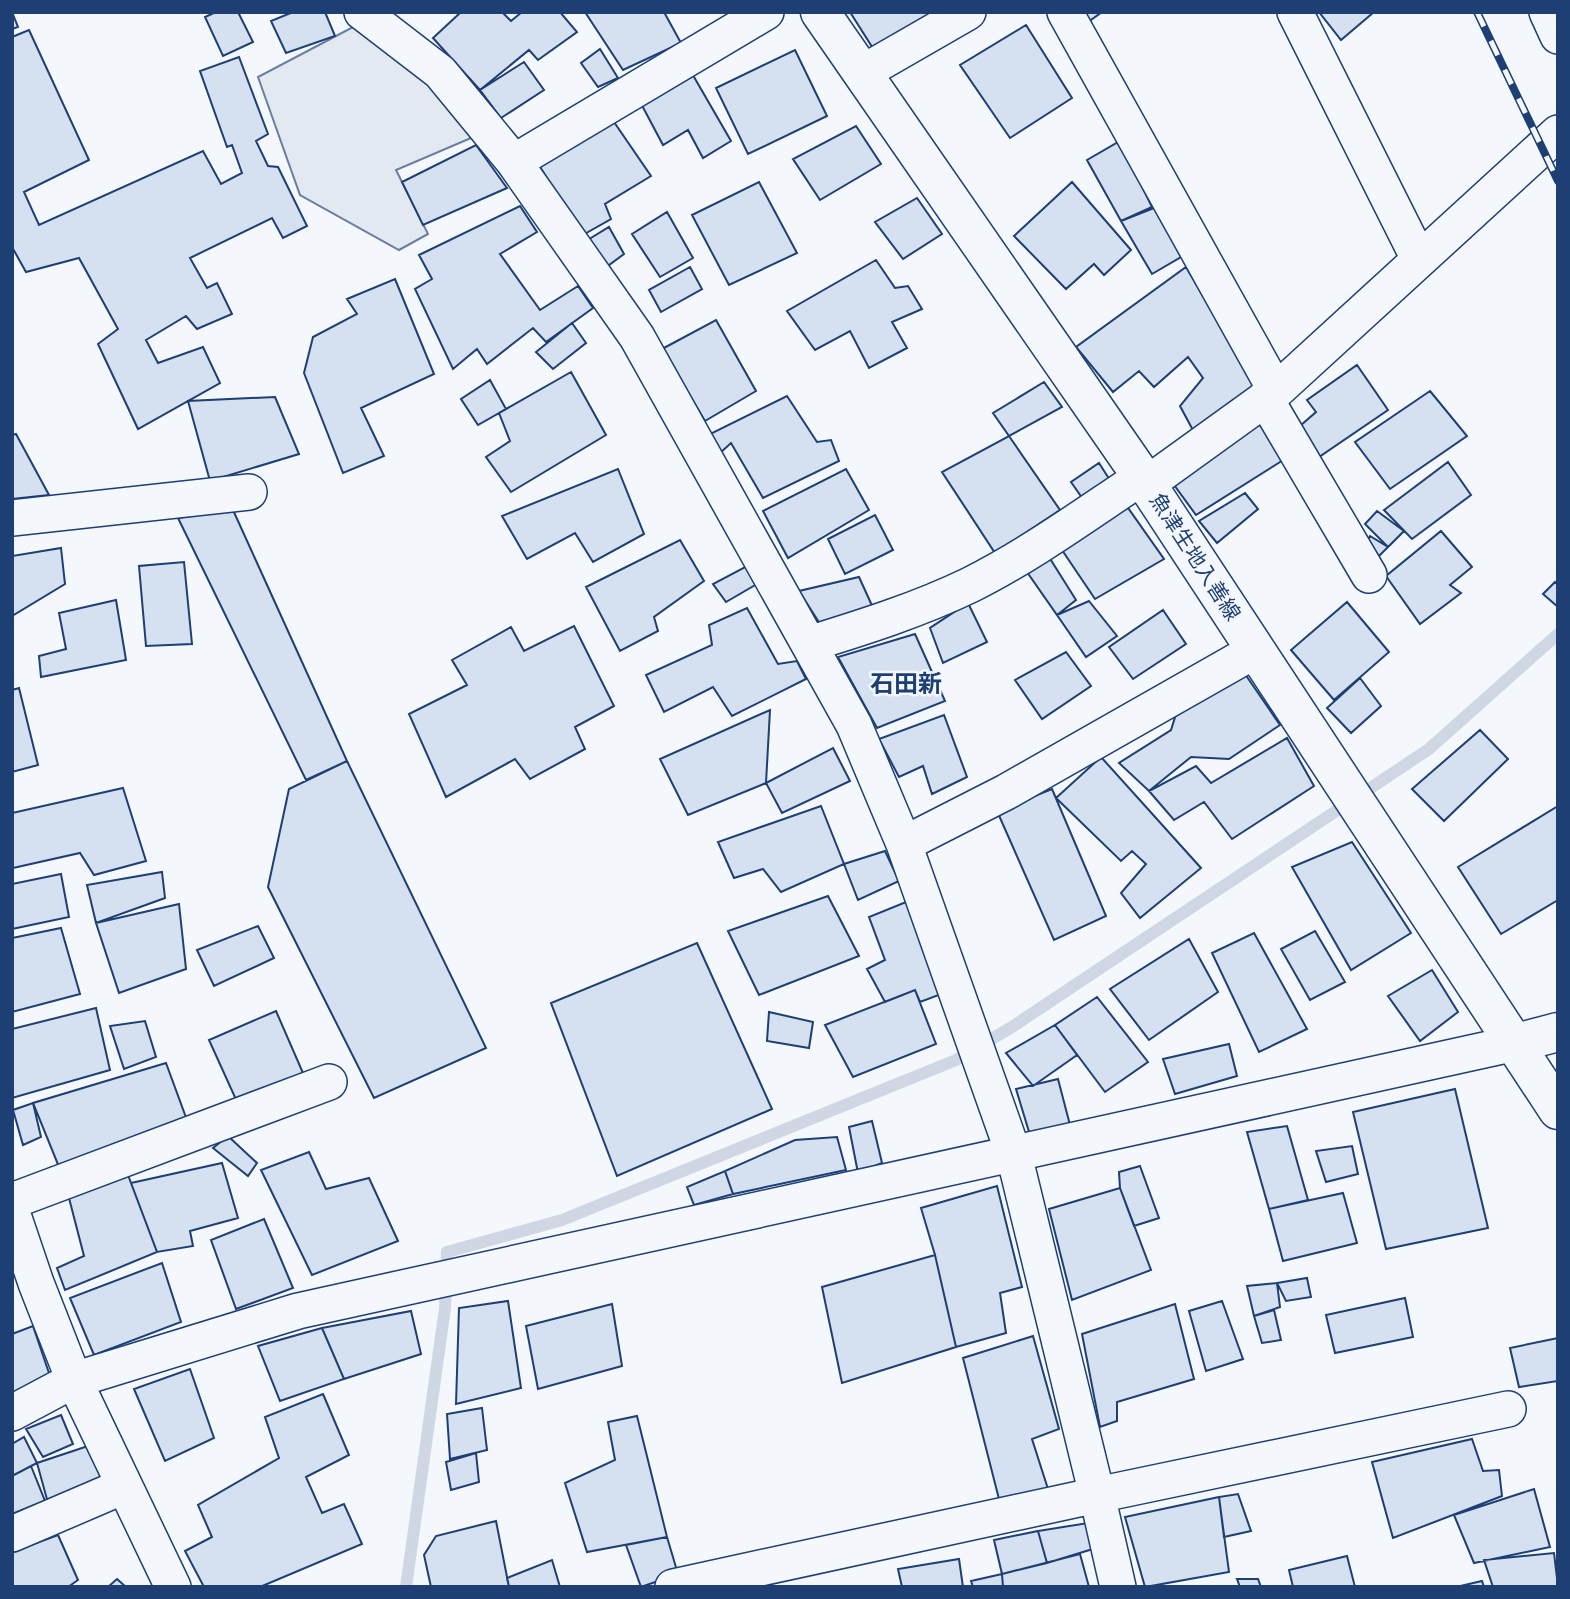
<svg xmlns="http://www.w3.org/2000/svg" width="1570" height="1599" viewBox="0 0 1570 1599" font-family="Figtree,'Noto Sans JP',sans-serif">
	<rect width="100%" height="100%" fill="#f4f7fb"/>
	<path fill="#e3e9f0" stroke="#687fa3" stroke-width="2" d="M355,26L440,92L471,138L396,170L428,234L399,250L300,195L258,77Z"/>
	<g fill="none" stroke-linecap="round" stroke-linejoin="round">
		<path stroke="#cfd7e4" stroke-width="12" d="M406,1587L445,1308L447,1252L562,1220L956,1060L1012,1027L1429,749L1558,634"/>
	</g>
	<path fill="#d5e0f0" stroke="#1d3f73" stroke-width="2" d="M12,12L18,27L12,29Z
		M216,12H238L253,42L223,56L205,17Z
		M293,12H325L335,36L286,53L271,21Z
		M461,12H502L511,21L522,12H560L577,32L538,60L529,50L480,90L433,38Z
		M585,12H664L681,43L623,70Z
		M850,12H936L876,53Z
		M1081,12H1102L1088,22Z
		M1319,12H1374L1341,40Z
		M1026,25L1072,98L1010,138L960,65Z
		M29,30L89,160L24,192L39,225L203,151L221,184L242,173L232,145L227,147L200,71L239,57L268,134L256,141L268,166L278,167L307,226L283,238L272,218L190,258L207,288L217,283L232,314L197,329L186,316L146,340L158,363L203,347L220,383L138,429L98,344L118,329L79,258L26,272L12,247V37Z
		M600,49L618,78L598,87L581,63Z
		M795,50L827,116L748,154L716,88Z
		M524,62L544,90L501,118L480,90Z
		M690,70L731,141L703,158L688,130L663,145L638,98Z
		M614,122L651,176L605,204L611,219L581,236L536,160Z
		M856,126L881,164L820,200L793,159Z
		M1120,141L1152,207L1121,221L1087,160Z
		M476,145L507,188L423,225L402,182Z
		M759,182L797,253L729,285L692,215Z
		M1072,182L1131,250L1104,275L1094,264L1066,289L1014,236Z
		M917,198L942,234L903,259L875,222Z
		M520,206L537,232L500,254L540,310L578,286L593,308L546,342L533,328L487,364L477,349L453,369L415,289L432,279L419,255Z
		M1159,206L1181,257L1152,274L1121,221Z
		M667,212L693,258L660,277L632,234Z
		M609,227L624,254L605,268L586,241Z
		M876,260L895,288L908,286L922,309L892,322L907,348L869,368L850,331L815,350L787,311Z
		M690,267L702,289L661,312L649,290Z
		M1186,267L1256,385L1195,434L1180,406L1203,378L1188,357L1154,387L1139,371L1113,392L1076,347Z
		M395,279L434,374L361,408L384,456L343,473L304,373L313,337L357,314L347,299Z
		M716,320L756,391L705,421L662,349Z
		M572,323L586,343L553,369L536,352Z
		M1357,365L1388,410L1319,457L1300,426L1316,412L1307,400Z
		M571,372L606,435L511,492L486,457L510,441L499,413Z
		M490,380L506,409L478,425L461,399Z
		M1044,382L1062,407L1009,436L993,413Z
		M1430,391L1467,436L1390,489L1355,442Z
		M787,396L817,442L831,440L839,461L763,498L731,443L719,454L706,436Z
		M275,397L299,454L210,481L188,401Z
		M1263,421L1288,457L1196,515L1169,478Z
		M16,434L49,495L12,499V435Z
		M1009,436L1060,510L995,553L942,472Z
		M1448,462L1471,495L1412,539L1384,510Z
		M1099,463L1113,485L1085,502L1071,482Z
		M618,469L644,534L593,562L575,533L527,559L502,516Z
		M846,469L869,510L788,558L763,511Z
		M1245,493L1258,509L1217,543L1199,521Z
		M1126,505L1164,559L1095,599L1062,550Z
		M233,510L347,761L306,780L178,518Z
		M1377,511L1404,531L1388,547L1365,524Z
		M875,515L893,550L845,574L828,539Z
		M1441,531L1472,567L1450,585L1461,593L1420,624L1386,576Z
		M1370,536L1388,547L1375,560L1363,547Z
		M680,540L704,581L654,617L658,631L620,651L586,587Z
		M61,548L65,584L12,616V556Z
		M1049,557L1076,600L1057,615L1027,572Z
		M184,562L192,644L146,646L139,566Z
		M747,566L757,584L726,602L713,584Z
		M859,577L874,610L822,627L799,591Z
		M1555,582L1558,585V607L1543,594Z
		M116,600L126,660L41,677L39,656L66,649L59,613Z
		M1089,601L1117,636L1086,657L1057,615Z
		M1347,602L1389,652L1334,700L1291,650Z
		M968,603L987,642L943,663L930,628Z
		M747,608L778,664L797,661L806,679L732,716L713,687L664,712L646,675L712,645L709,625Z
		M1163,610L1186,644L1133,679L1109,647Z
		M574,626L614,706L575,727L585,749L530,779L515,759L446,797L409,714L467,685L452,660L511,627L524,651Z
		M915,634L945,701L877,728L838,657Z
		M1066,652L1091,686L1042,719L1015,680Z
		M1245,674L1280,725L1229,759L1191,757L1149,791L1119,763L1171,730L1177,711Z
		M1360,678L1381,706L1351,733L1327,708Z
		M19,688L38,765L12,772V690Z
		M770,710L766,783L688,815L660,759Z
		M944,715L967,777L932,794L923,766L899,777L879,739Z
		M1480,730L1508,759L1444,821L1412,789Z
		M1287,738L1314,786L1232,839L1204,802L1174,820L1149,791L1196,766L1211,783Z
		M833,748L850,781L782,813L766,783Z
		M1101,757L1201,868L1140,918L1121,893L1146,864L1132,851L1121,861L1056,798Z
		M347,761L486,1048L374,1098L268,887L289,789Z
		M123,788L146,861L94,875L80,853L13,868L12,813Z
		M1052,789L1106,916L1054,940L997,811Z
		M821,806L844,864L781,892L763,869L734,878L718,842Z
		M1558,806V900L1501,934L1458,867Z
		M1352,842L1411,933L1351,970L1292,867Z
		M885,851L899,881L858,900L844,864Z
		M162,872L165,898L96,923L87,885Z
		M61,874L69,917L12,929V884Z
		M828,896L859,956L759,995L728,931Z
		M906,902L944,993L920,1002L915,990L885,1002L867,969L885,960L869,917Z
		M179,904L186,969L119,993L96,923Z
		M258,926L274,958L214,986L197,950Z
		M61,928L80,994L12,1012V938Z
		M1315,931L1345,982L1310,1000L1281,949Z
		M1254,933L1307,1029L1259,1052L1212,953Z
		M1189,939L1218,992L1149,1040L1110,989Z
		M697,943L772,1109L617,1176L551,1003Z
		M1432,970L1458,1012L1420,1041L1388,996Z
		M915,990L936,1044L853,1077L825,1025Z
		M1097,997L1148,1062L1105,1092L1055,1025Z
		M96,1008L110,1070L12,1098V1029Z
		M276,1011L303,1073L238,1104L209,1040Z
		M769,1012L813,1022L809,1048L767,1041Z
		M145,1021L156,1057L124,1069L110,1026Z
		M1055,1025L1077,1055L1033,1086L1006,1053Z
		M1229,1044L1237,1076L1175,1094L1163,1059Z
		M166,1063L188,1123L59,1167L33,1103Z
		M1058,1079L1070,1125L1030,1135L1016,1089Z
		M1455,1089L1488,1228L1386,1249L1353,1112Z
		M33,1103L41,1137L23,1145L13,1110Z
		M872,1121L882,1163L858,1173L849,1127Z
		M1287,1126L1308,1200L1269,1209L1247,1132Z
		M228,1136L257,1163L248,1176L213,1148Z
		M837,1137L846,1170L733,1194L725,1171L795,1140Z
		M1352,1146L1358,1174L1326,1182L1316,1151Z
		M309,1152L326,1189L369,1178L398,1241L312,1275L261,1170Z
		M222,1163L238,1218L190,1231L193,1246L157,1252L131,1183Z
		M1140,1166L1159,1218L1134,1226L1120,1188L1119,1172Z
		M725,1171L733,1194L694,1205L687,1187Z
		M128,1175L157,1252L65,1290L57,1268L84,1256L69,1198Z
		M997,1186L1022,1287L1000,1293L1006,1333L956,1347L935,1255L921,1208Z
		M1120,1188L1151,1270L1072,1300L1049,1209Z
		M1343,1193L1357,1243L1283,1261L1269,1209Z
		M264,1219L293,1288L236,1309L211,1240Z
		M935,1255L956,1347L842,1383L822,1287Z
		M162,1263L181,1322L94,1355L70,1298Z
		M1307,1278L1311,1297L1286,1301L1277,1283Z
		M1277,1283L1280,1307L1254,1316L1247,1286Z
		M1405,1298L1413,1337L1335,1353L1326,1315Z
		M508,1301L521,1388L456,1404L459,1308Z
		M1222,1301L1243,1359L1206,1371L1189,1311Z
		M612,1304L622,1366L538,1389L526,1326Z
		M1175,1304L1194,1379L1117,1402V1421L1100,1427L1082,1334Z
		M1274,1310L1281,1340L1262,1343L1254,1316Z
		M411,1311L421,1354L344,1379L322,1328Z
		M33,1326L50,1376L12,1393V1334Z
		M322,1328L344,1379L280,1401L258,1346Z
		M1033,1336L1059,1429L1032,1439L1048,1489L1000,1503L963,1358Z
		M1558,1338V1381L1519,1387L1510,1348Z
		M190,1369L214,1438L165,1461L134,1389Z
		M323,1394L349,1455L306,1477L322,1513L344,1504L362,1544L260,1587H204L185,1551L212,1537L198,1505L279,1458L265,1417Z
		M482,1408L487,1450L450,1459L447,1414Z
		M61,1415L73,1444L43,1457L26,1429Z
		M637,1416L667,1537L587,1552L565,1483L615,1460L608,1422Z
		M24,1437L37,1463L12,1476V1444Z
		M1472,1439L1483,1471L1499,1470L1502,1496L1393,1538L1372,1462Z
		M88,1446L105,1481L48,1503L37,1463Z
		M476,1453L479,1482L451,1490L446,1462Z
		M31,1466L45,1501L12,1514V1476Z
		M1534,1489L1550,1547L1474,1563L1454,1515Z
		M1238,1494L1251,1531L1224,1537L1219,1497Z
		M1219,1497L1229,1572L1145,1587L1125,1517Z
		M496,1521L509,1587H431L424,1555L436,1536Z
		M1088,1523L1096,1548L1047,1563L1038,1531Z
		M1038,1531L1047,1563L1002,1574L994,1540Z
		M58,1535L78,1580L68,1587H12V1552Z
		M667,1537L678,1574L641,1587L626,1545Z
		M1554,1553L1558,1587H1493L1484,1560Z
		M1080,1554L1089,1587H1003L1002,1574Z
		M1347,1556L1355,1587H1293L1289,1570Z
		M959,1559L963,1587H902L898,1569Z
		M552,1560L560,1587H509L507,1578Z
		M1002,1574L1003,1587H973L971,1581Z
		M117,1579L126,1587H108Z
		M1237,1579H1258L1261,1587H1240Z
		M1482,1581L1484,1587H1456Z"/>
	<g fill="none" stroke-linecap="round" stroke-linejoin="round">
		<defs>
			<path id="street" d="M362,12L440,72L514,162L637,337L854,725L904,844L1014,1155L1097,1495L1508,1409
				M1065,12L1276,391
				M1295,12L1419,259
				M1547,12L1558,36
				M862,73L968,12
				M514,162L766,12
				M1265,398L1369,575
				M1147,484L1276,391L1558,133
				M12,518L249,492
				M809,644C864,627 918,610 970,585C1030,555 1086,514 1142,477
				M904,844L1006,792L1256,650
				M12,1201L329,1082
				M12,1212L36,1283L74,1380L173,1587
				M12,1413L74,1380L298,1311L1516,1043
				M12,1534L124,1486
				M673,1587L1097,1495L1118,1587"/>
			<path id="secondary" d="M1516,1043L1558,1032"/>
			<path id="primary" d="M820,12L1142,477L1558,1110"/>
		</defs>
		<use href="#street" stroke="#1d3f73" stroke-width="38"/>
		<use href="#secondary" stroke="#1d3f73" stroke-width="41"/>
		<use href="#primary" stroke="#1d3f73" stroke-width="41"/>
		<use href="#street" stroke="#f4f7fb" stroke-width="35"/>
		<use href="#secondary" stroke="#f4f7fb" stroke-width="38"/>
		<use href="#primary" stroke="#f4f7fb" stroke-width="38"/>
		<defs>
			<path id="rail" d="M1477,12L1558,181"/>
		</defs>
		<use href="#rail" stroke="#1d3f73" stroke-width="8"/>
		<use href="#rail" stroke="#f4f7fb" stroke-width="5" stroke-dasharray="16" stroke-linecap="butt"/>
	</g>
	<g text-anchor="middle" stroke-width="5" stroke-linejoin="round" paint-order="stroke">
		<g font-size="21" fill="#1d3f73" stroke="#f4f7fb">
			<text transform="translate(1195 557) rotate(57)" y="7">魚津生地入善線</text>
		</g>
		<g font-size="24" font-weight="bold" fill="#1d3f73" stroke="#f4f7fb">
			<text x="906" y="692">石田新</text>
		</g>
	</g>
	<rect width="1570" height="1599" fill="none" stroke="#1d3f73" stroke-width="28"/>
</svg>
